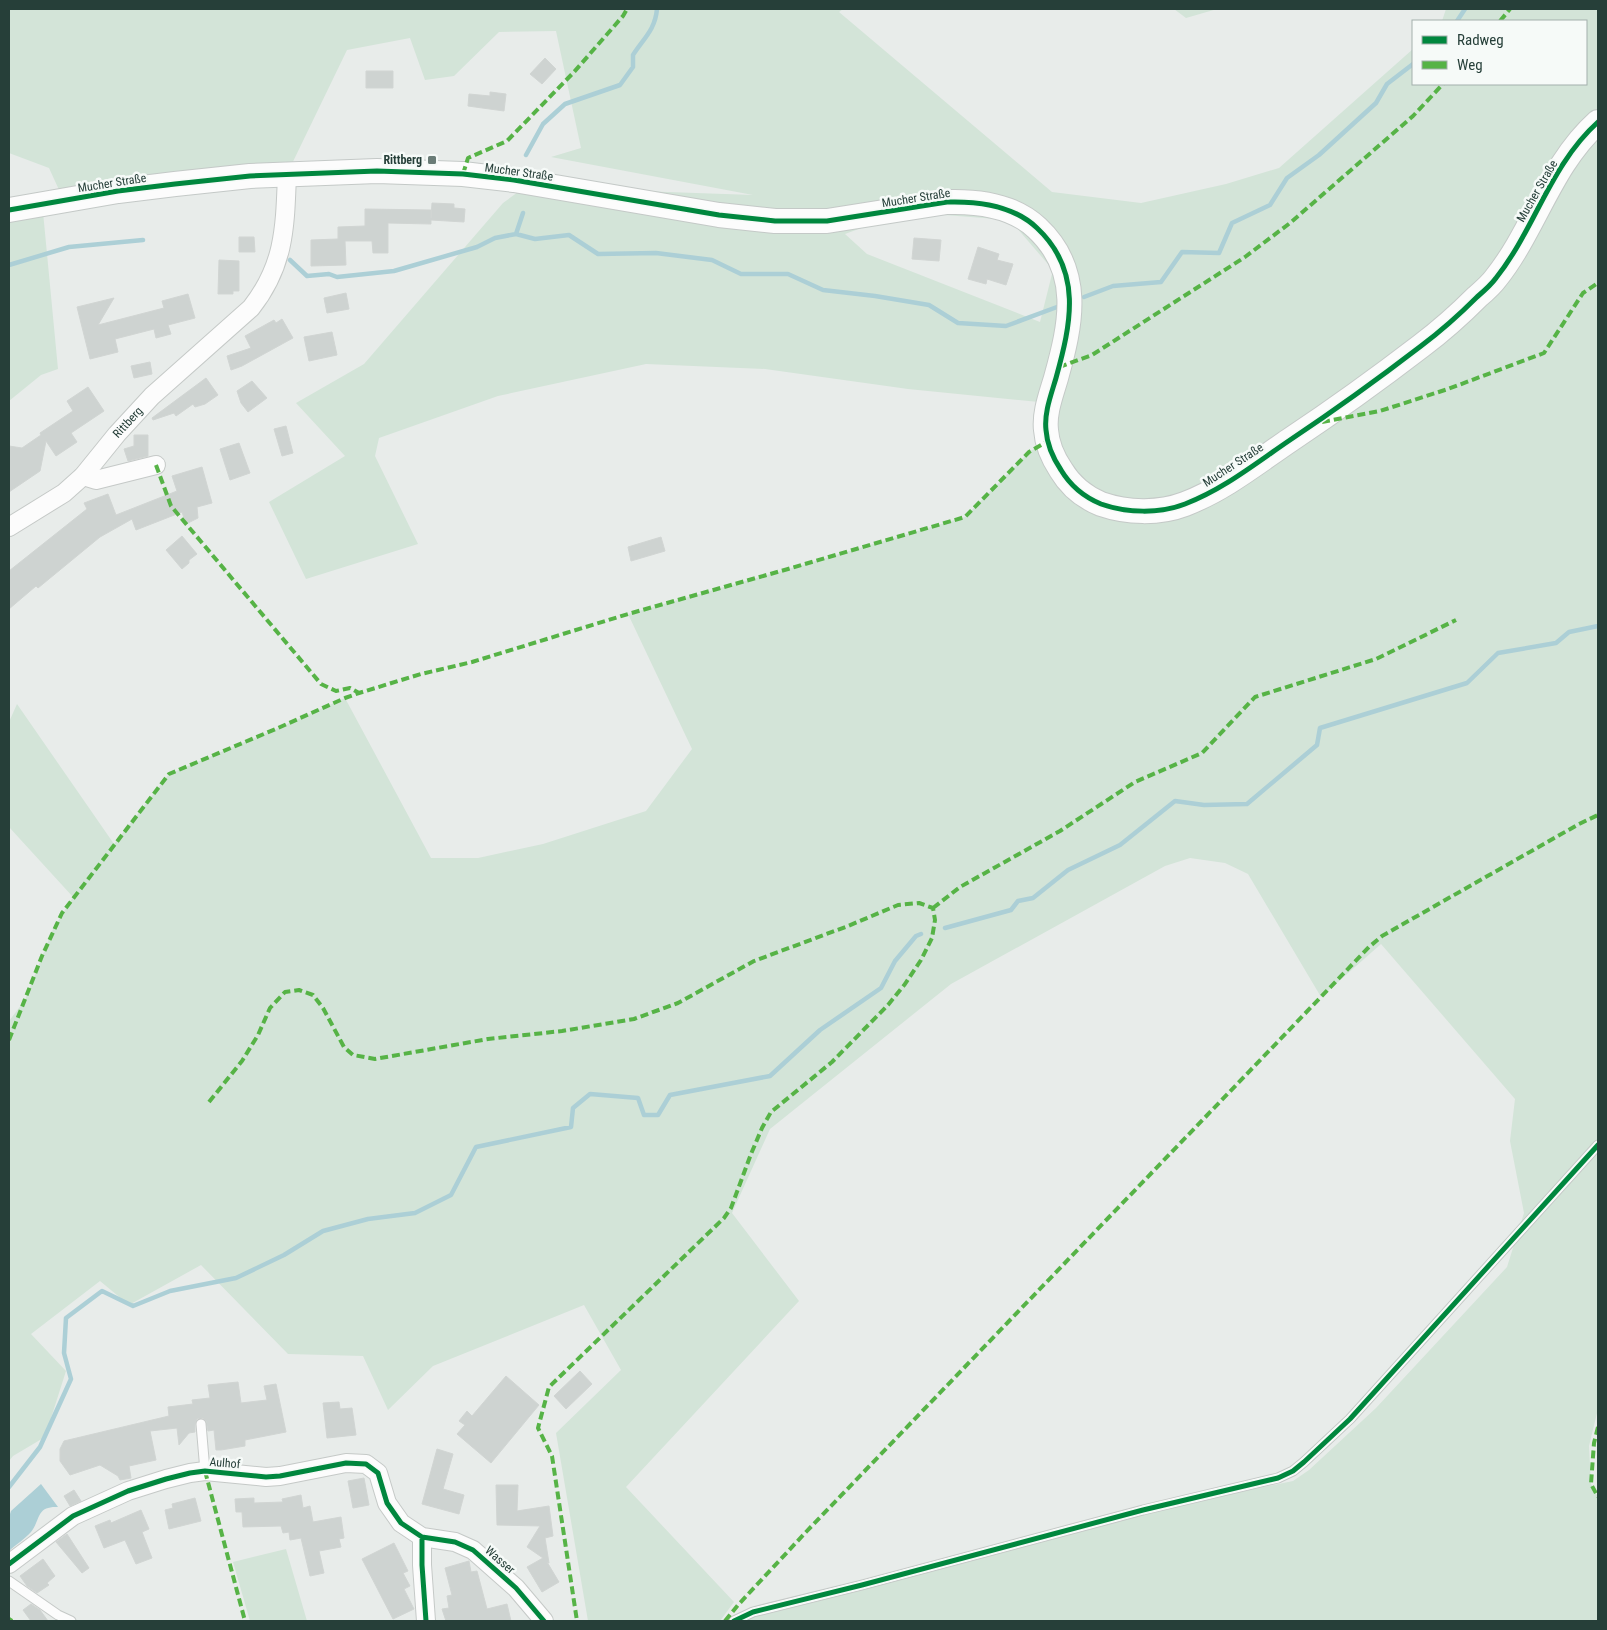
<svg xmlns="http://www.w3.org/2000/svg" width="1607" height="1630" viewBox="0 0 1607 1630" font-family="'Roboto Condensed',sans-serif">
	<rect width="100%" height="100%" fill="#e8ecea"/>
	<path fill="#d3e4d8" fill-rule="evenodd" d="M9,9H843L839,12L1052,192L1141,203L1226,184L1279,168L1413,49V84H1586V21H1442L1446,9H1598V1409L1589,1446L1591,1484L1598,1497V1621H744L752,1617L1200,1500L1293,1481L1309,1470L1376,1408L1507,1267L1524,1213L1510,1141L1515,1099L1381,944L1321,997L1248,874L1225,863L1190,858L1165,866L951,984L770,1129L732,1213L799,1301L626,1487L734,1602L720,1621H588L556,1433L621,1370L584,1305L433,1366L388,1410L363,1356L288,1354L201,1265L129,1305L100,1281L31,1334L66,1371L45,1437L13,1456L9,1461V1021L25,1000L53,929L73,897L9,827V722L17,704L114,844L169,774L278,728L345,698L431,858H478L543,844L646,811L692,749L628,614L788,569L965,517L1029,452L1048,441L1049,403L908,389L765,369L646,364L498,396L379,438L375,456L418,544L306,579L269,502L345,456L296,403L364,364L503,203L525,187L753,195L551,157L581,148L556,31L499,32L454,76L425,80L410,38L347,50L287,174L60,192L49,168L9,153ZM905,212L1010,220L1053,270L1040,322L867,254L845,234Z
		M1174,9H1217L1186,18Z
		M43,212L58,369L41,375L9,401V219Z
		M286,1549L307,1621H250L233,1562Z"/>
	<path fill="#accfd6" d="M41,1484L58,1507C36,1506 41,1519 31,1532C25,1539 15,1545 9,1551V1517L11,1511Z"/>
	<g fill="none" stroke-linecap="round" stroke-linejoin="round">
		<path stroke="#accfd6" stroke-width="4.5" d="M1457,21L1465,9
			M526,155L543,124L565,104L620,85L633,67V55C644,38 655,30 657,9
			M516,234L523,213
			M290,260L307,276L329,274L337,277L394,271L477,247L495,238L516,234L535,239L569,235L598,254L656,253L712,260L741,274H788L823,290L875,296L929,305L958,323L1006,326L1057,307
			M9,265L69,247L143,240
			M1084,297L1113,286L1161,282L1182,252L1219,253L1232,223L1270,205L1287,178L1319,155L1376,103L1387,84L1413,64
			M945,928L1011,910L1018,901L1033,898L1068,870L1120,845L1175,801L1204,805L1247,804L1317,745L1320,728L1467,683L1498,653L1556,643L1569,632L1598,626
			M9,1487L40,1447L71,1379L64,1353L66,1318L102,1291L133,1306L170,1291L236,1278L284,1255L323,1231L368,1219L415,1213L451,1195L476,1147L571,1127L573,1108L590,1094L638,1098L644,1115H658L670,1095L770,1076L820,1030L881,988L895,961L916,936L921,934"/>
	</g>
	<path fill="#ced3d1" stroke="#d1d5d3" d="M545,58L556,69L542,84L530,74Z
		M366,71H393V88H366Z
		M490,92L506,94L504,111L468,106L469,94L490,96Z
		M432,203L454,204V208L465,209L464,222L431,220V224L388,223V253H373L372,241H345L346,265L311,266V240L338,239V227L365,226V209L431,210V218Z
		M239,237H254L255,252H239Z
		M914,238L941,240L939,261L912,259Z
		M978,247L999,254L997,260L1013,264L1006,285L987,279L986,284L968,279Z
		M219,260L239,261V291H233V294H218Z
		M346,293L349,309L327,313L324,298Z
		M188,294L195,318L168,325L171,334L156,338L154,329L115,339L118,352L90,359L77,307L114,298L98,325L164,308L162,301Z
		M282,319L293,338L242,366L231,370L227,356L251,348L245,336L274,320L276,323Z
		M332,332L337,355L309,361L304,337Z
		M150,362L152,374L134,378L131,366Z
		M206,378L218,395L205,404L195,407L193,404L176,416L174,413L153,420L152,418Z
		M252,381L267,398L248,412L241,403L237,391Z
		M88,387L104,411L71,433L77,442L56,456L46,441L40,471L9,492V446L22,448L41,435L40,433L73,411L67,401Z
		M286,426L293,453L282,456L274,429Z
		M134,435H148V456L128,461L124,449L134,446Z
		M239,443L250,473L230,480L220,449Z
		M202,467L212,503L197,507L198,518L186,524L182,512L136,530L132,519L100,537L38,588L36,586L9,609V571L87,509L84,503L108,494L116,515L177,491L172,476Z
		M182,536L197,554L189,560V563L182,569L166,550Z
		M661,537L665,551L631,561L628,547Z
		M580,1371L592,1384L566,1409L554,1396Z
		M506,1376L539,1405L491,1463L457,1434L465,1425L459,1421L467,1411L472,1416Z
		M238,1382L241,1403L267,1400L264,1386L276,1384L286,1432L245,1440V1446L221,1450H216L214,1430L208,1431L206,1421L203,1418L197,1419L195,1424V1432L189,1433L179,1445L177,1428L150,1431L156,1460L129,1466L131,1478L120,1480L118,1476L100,1465L70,1475L60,1461V1449L64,1441L169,1416L168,1407L193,1404L192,1400L210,1398L208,1385Z
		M339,1402L340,1409L352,1408L356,1435L327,1438L323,1403Z
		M437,1449L453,1454L443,1489L464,1495L459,1514L422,1504Z
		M364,1478L369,1505L353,1508L348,1481Z
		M496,1485H518L517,1511L549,1506L553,1536L545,1538L549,1563L547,1562L559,1582L542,1592L527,1567L543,1558L527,1547L540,1526L497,1525Z
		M74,1490L81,1501L70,1506L64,1496Z
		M301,1495L303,1508L310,1506L313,1522L341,1517L344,1538L339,1539L341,1547L319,1551L324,1573L310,1576L301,1538L290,1540L289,1532L283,1533L281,1526L243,1527L242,1512H236L235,1499L254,1498V1503L283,1502L282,1499Z
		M195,1498L201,1521L169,1529L165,1510L173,1508L172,1504Z
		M141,1510L149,1529L142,1532L152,1558L136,1564L125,1540L104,1548L95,1526L110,1520L111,1523Z
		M67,1534L89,1568L82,1573L56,1542Z
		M394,1543L408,1571L403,1573L410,1586L404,1589L414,1609L393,1619L362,1559Z
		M43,1559L55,1576L47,1583L49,1585L37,1593L27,1586L20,1576Z
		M469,1561L471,1572L477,1571L487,1609L507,1604L511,1621H446L442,1609L449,1608L447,1596L452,1595L445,1568Z
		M31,1604L40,1610L48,1621H31L23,1610Z"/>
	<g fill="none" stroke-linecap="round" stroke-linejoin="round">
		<defs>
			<path id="service" d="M201,1424L205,1471
				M9,1581L58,1615L71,1621
				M734,1621L753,1612L862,1585L1143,1510L1278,1478L1293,1471L1304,1462L1350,1419L1598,1145"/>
			<g id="minor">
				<path d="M83,476L96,480L156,465"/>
				<path id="s1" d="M9,527L64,493L83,476L117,434L152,396L251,308C285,265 285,227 287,174"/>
				<path d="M422,1537V1565L426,1621"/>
				<path d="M9,1564L73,1516L128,1491L166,1479L190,1473L205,1471L266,1477L280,1476L346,1463L366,1464L378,1473L387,1503L401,1523L422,1537L455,1542L473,1550L516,1588L544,1621"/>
			</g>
			<path id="secondary" d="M9,210L118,191L175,184L250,176L377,171L463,174L514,180L719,215L775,221H827L947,202C979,201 1014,206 1037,228C1083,271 1071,324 1056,378C1051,395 1044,413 1046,430C1047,445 1053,458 1061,470C1070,485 1084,497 1101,504C1127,513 1159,514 1185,504C1224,489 1256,463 1290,440C1335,410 1378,379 1421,346C1441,331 1459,315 1477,297C1484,291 1491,285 1496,278C1535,229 1550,165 1598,122"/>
		</defs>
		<use href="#service" stroke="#c5c9c7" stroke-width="11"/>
		<use href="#minor" stroke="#c5c9c7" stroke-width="20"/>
		<use href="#secondary" stroke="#c4c9c7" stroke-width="26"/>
		<use href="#service" stroke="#fcfcfc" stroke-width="9"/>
		<use href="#minor" stroke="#fcfcfc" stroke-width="18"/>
		<use href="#secondary" stroke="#fcfcfc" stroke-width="24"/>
		<path stroke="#56b346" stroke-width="4" stroke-dasharray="8 4" stroke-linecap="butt" d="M1500,21L1510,9
			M463,174L468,158L507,141L574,72L623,16L627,9
			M1059,367L1092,355L1245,257L1290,223L1413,116L1443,84
			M1322,422L1380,411L1448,389L1544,353L1583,293L1598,283
			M156,465L171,506L321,684L336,691L350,688L359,693
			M933,908L960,887L1060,831L1135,782L1202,753L1255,697L1376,659L1456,620
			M9,1040L42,956L62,913L169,774L278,728L345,698L359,693L421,674L472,662L628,614L788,569L965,517L1029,452L1048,441
			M209,1102L242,1061L258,1035L270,1008L285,992L299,990L313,995L323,1008L344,1047L353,1055L375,1059L488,1039L562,1031L634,1019L678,1003L754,961L848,926L898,905L919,903L933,908L935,920L932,938L921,960L905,984L888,1005L832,1062L771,1112L762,1128L751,1154L731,1208L724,1218L549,1387L538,1428L552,1456L577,1621
			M1598,1427L1594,1443L1591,1484L1598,1497
			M205,1471L245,1621
			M9,1619L12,1621
			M725,1621L738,1605L806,1532L1369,947L1382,936L1579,824L1598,815"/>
		<defs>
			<path id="cycleway" d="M9,210L118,191L175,184L250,176L377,171L463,174L514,180L719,215L775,221H827L947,202C979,201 1014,206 1037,228C1083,271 1071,324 1056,378C1051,395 1044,413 1046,430C1047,445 1053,458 1061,470C1070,485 1084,497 1101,504C1127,513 1159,514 1185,504C1224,489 1256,463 1290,440C1335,410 1378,379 1421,346C1441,331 1459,315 1477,297C1484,291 1491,285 1496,278C1535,229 1550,165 1598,122
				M422,1537V1565L426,1621
				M9,1564L73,1516L128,1491L166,1479L190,1473L205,1471L266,1477L280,1476L346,1463L366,1464L378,1473L387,1503L401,1523L422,1537L455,1542L473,1550L516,1588L544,1621
				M734,1621L753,1612L862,1585L1143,1510L1278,1478L1293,1471L1304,1462L1350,1419L1598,1145"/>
		</defs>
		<use href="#cycleway" stroke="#f6faf8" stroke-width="8"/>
		<use href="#cycleway" stroke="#00873e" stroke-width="5"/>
	</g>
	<rect fill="#6a7c77" stroke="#f6faf8" stroke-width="2" x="427" y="155" width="10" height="10" rx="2.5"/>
	<g text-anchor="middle" stroke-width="5" stroke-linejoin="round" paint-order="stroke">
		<g font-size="12" font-weight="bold" fill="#263f39" stroke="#f6faf8" text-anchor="end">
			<text x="422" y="164">Rittberg</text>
		</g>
		<g font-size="12" fill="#263f39" stroke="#f6faf8">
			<text transform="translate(519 172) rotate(8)" y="4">Mucher Straße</text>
			<text transform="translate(112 183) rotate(-9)" y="4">Mucher Straße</text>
			<text transform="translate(1537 191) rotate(-60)" y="4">Mucher Straße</text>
			<text transform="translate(916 198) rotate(-9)" y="4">Mucher Straße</text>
			<text dy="4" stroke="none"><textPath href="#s1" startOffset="160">Rittberg</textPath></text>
			<text transform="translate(1233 465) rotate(-33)" y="4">Mucher Straße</text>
			<text transform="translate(225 1463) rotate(5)" y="4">Aulhof</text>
			<text transform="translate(500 1560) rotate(41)" y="4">Wasser</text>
		</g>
	</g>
	<rect width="1607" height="1630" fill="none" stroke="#263f39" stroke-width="20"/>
	<rect x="1412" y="20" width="175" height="65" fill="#f6faf8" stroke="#a3afac"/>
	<rect x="1422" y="36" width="25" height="8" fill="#00873e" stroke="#a3afac"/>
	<text x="1457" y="45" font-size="15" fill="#263f39">Radweg</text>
	<rect x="1422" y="61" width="25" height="8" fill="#56b346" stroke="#a3afac"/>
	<text x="1457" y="70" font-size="15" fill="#263f39">Weg</text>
</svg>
